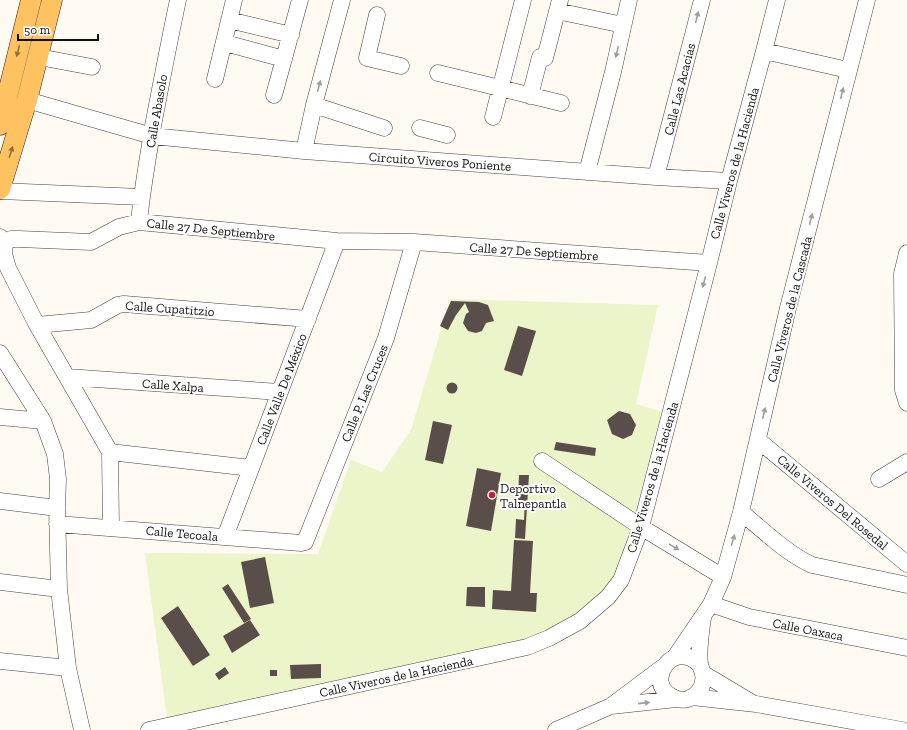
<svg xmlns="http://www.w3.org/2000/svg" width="907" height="730" viewBox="0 0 907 730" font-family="'Zilla Slab',serif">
	<rect width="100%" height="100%" fill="#fffaf1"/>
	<path fill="#ecf4c9" d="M450,299L658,305L636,404L666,413L618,580L578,616L531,639L167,719L145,553L318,554L351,460L382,472L411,430Z"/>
	<path fill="#594e4a" d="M451,301L479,302L488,305L494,321L486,323L482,331L476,333L468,331L463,323L466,314L469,312L465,303L456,315L448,330L440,326Z
		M518,326L536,331L522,376L504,370Z
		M446.5 388a5.5 5.5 0 1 1 11 0a5.5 5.5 0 1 1-11 0Z
		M619,411L630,414L636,425L632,435L623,439L612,434L607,420Z
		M433,421L452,425L443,464L425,460Z
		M556,442L596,448L595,456L554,450Z
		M477,468L501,473L491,531L466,526Z
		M519,475H529L525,539L515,538L516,519L524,520L525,501H518Z
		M514,540L533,541L530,593H537L536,612L492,609L493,590L511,591Z
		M265,557L274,603L250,608L241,562Z
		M228,584L251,619L244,623L222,588Z
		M467,587H485V607L466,606Z
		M178,606L210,655L193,666L161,618Z
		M250,620L260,635L232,653L223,636Z
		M321,664V678L291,679L290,665Z
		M225,667L229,673L219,680L215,674Z
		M270,670H277V676H270Z"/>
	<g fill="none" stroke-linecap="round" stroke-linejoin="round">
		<defs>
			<path id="minor" d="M557,11L623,25
				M377,15L367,58L401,66
				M229,20L291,35
				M225,43L284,59
				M764,51L848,70
				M39,57L92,67
				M545,58L560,0
				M438,73L561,103
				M215,79L234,0
				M274,95L300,0
				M530,96L540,57
				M27,100L152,136L304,151L656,177L729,181
				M314,105L384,128
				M493,117L523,0
				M420,128L447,135
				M304,151L314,105L342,0
				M587,172L613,72L629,0
				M656,177L702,0
				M0,191L141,197
				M139,222C142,190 148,158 153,126C161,84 169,42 178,0
				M0,237L4,244V254L8,268L37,325L110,452L111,527
				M4,244L11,239H19L91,242L119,227L139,222L337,241L414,242L709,263
				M907,253L902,274L903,390L907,403
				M37,325L91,320L118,305L124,304L308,319
				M0,353L43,421L55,454L58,479L57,508L59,589L68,668L82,730
				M67,377L280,392
				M0,417L43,421
				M758,440L907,564
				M110,452L251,468
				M542,461L641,527L723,577
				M879,479L907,462
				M0,501L57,508
				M741,512C764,531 786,553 812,565L907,585
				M57,524L301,543L305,542L386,338L414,242
				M225,537L337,241
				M0,582L59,589
				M711,604L749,617L907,648
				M675,657L711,604L723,577L741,512L788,308L867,0
				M0,661L68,668
				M700,665C674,638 644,681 671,696C676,699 682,701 688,699C696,696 702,690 703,681C705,674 701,670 700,664C698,650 701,632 703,618
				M704,674L751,702
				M692,697L756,704L902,730
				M611,706L676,699
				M149,730L527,647L549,638L580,621L608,597L621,580L641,527L709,263L729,181L764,51L777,0
				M556,730L611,706L663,667"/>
			<path id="major" d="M0,125L31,0
				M0,189L27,100L52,0"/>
		</defs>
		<use href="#minor" stroke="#424242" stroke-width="17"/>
		<use href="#major" stroke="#202020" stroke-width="21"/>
		<use href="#minor" stroke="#fff" stroke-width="16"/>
		<use href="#major" stroke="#ffc261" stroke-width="20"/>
	</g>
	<defs><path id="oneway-solid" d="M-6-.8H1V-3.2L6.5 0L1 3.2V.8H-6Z"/></defs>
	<g fill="#9f9f9f">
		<use href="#oneway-solid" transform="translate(697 17) rotate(-76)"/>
		<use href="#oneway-solid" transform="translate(617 52) rotate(103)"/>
		<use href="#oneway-solid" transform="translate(319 86) rotate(-75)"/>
		<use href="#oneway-solid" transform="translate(842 93) rotate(-76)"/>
		<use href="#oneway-solid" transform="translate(811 219) rotate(-76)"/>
		<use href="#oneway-solid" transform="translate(704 282) rotate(105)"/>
		<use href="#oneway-solid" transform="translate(764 413) rotate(-77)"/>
		<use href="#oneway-solid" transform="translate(733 540) rotate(-74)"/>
		<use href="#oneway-solid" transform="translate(674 547) rotate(31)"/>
		<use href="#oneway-solid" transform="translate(644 703) rotate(-6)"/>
	</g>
	<g fill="#93713c">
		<use href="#oneway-solid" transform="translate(18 51) rotate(104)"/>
		<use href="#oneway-solid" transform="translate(11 152) rotate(-73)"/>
	</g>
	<circle fill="#ce183b" stroke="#fff" stroke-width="1.5" cx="492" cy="495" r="4"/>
	<g text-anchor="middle" stroke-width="4" stroke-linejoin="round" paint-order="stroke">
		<g font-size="13" fill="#0f0f0f" stroke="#fff">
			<text transform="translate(679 89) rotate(-76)" y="5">Calle Las Acacias</text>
			<text transform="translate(156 111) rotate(-80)" y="5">Calle Abasolo</text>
			<text transform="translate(440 161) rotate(4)" y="5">Circuito Viveros Poniente</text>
			<text transform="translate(734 163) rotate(-75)" y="5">Calle Viveros de la Hacienda</text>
			<text transform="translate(211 229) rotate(6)" y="5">Calle 27 De Septiembre</text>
			<text transform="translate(534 251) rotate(4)" y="5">Calle 27 De Septiembre</text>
			<text transform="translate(170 308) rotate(4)" y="5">Calle Cupatitzio</text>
			<text transform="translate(789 309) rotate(-76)" y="5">Calle Viveros de la Cascada</text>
			<text transform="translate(173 385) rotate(4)" y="5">Calle Xalpa</text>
			<text transform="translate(281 389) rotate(-69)" y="5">Calle Valle De México</text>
			<text transform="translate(364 393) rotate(-68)" y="5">Calle P. Las Cruces</text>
			<text transform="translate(652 477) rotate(-74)" y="5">Calle Viveros de la Hacienda</text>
			<text transform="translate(833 502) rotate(40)" y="5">Calle Viveros Del Rosedal</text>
			<text transform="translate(182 533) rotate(5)" y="5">Calle Tecoala</text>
			<text transform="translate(808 629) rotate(11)" y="5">Calle Oaxaca</text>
			<text transform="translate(396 676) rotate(-12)" y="5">Calle Viveros de la Hacienda</text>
		</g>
		<g font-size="13" fill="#0f0f0f" stroke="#fff" text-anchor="start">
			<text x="500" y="493">Deportivo<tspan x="500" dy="15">Talnepantla</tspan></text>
		</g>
	</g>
	<path d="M18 34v6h80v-6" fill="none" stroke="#0f0f0f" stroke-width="2"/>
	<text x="24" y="34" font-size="12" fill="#0f0f0f" stroke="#ffffff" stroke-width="3" paint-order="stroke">50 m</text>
</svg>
